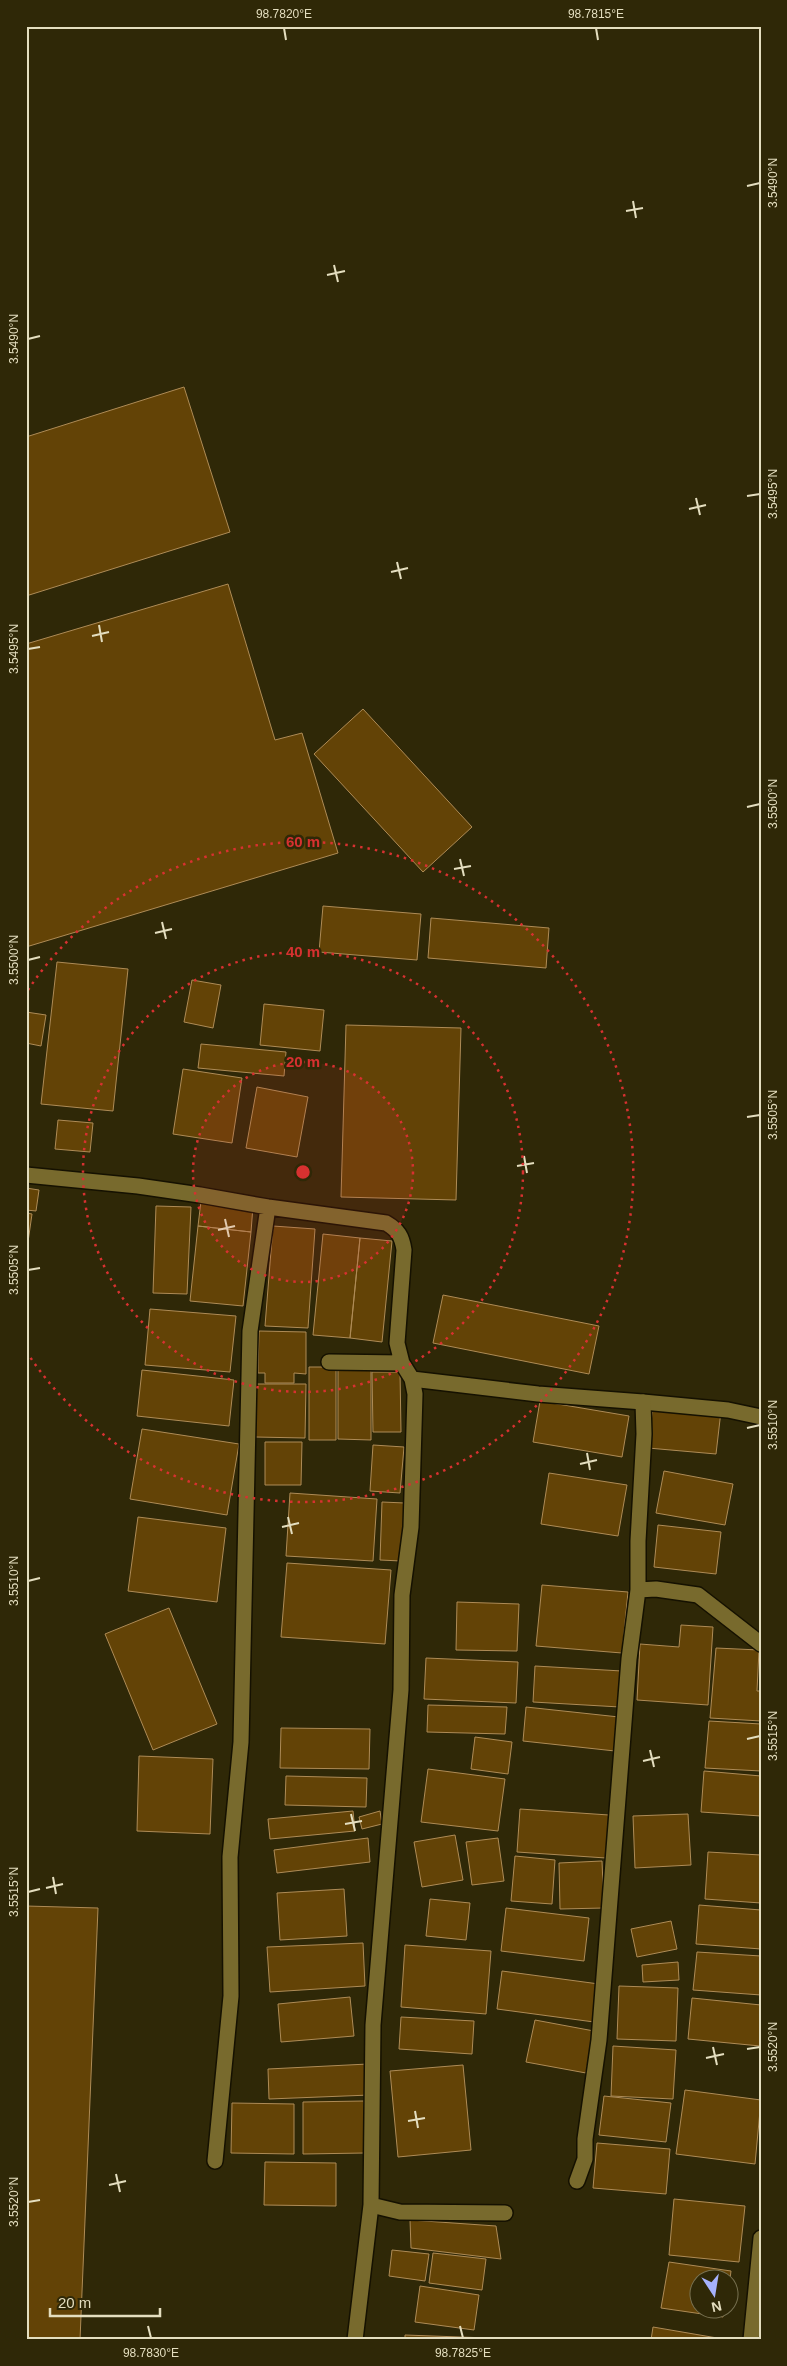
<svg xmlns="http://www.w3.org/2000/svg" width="787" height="2366" viewBox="0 0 787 2366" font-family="Helvetica,sans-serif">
	<rect width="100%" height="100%" fill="#2f2807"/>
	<path fill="#634306" stroke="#ae8b56" d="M184,387L230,532L26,596V437Z
		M228,584L275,740L302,733L338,853L26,947V644Z
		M363,709L472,827L423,872L314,754Z
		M323,906L421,914L417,960L319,952Z
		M431,918L549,928L546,968L428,958Z
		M57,962L128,969L113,1111L41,1104Z
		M192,980L221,985L213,1028L184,1022Z
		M264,1004L324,1010L320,1051L260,1045Z
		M26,1012L46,1015L41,1046L26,1043Z
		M346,1025L461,1028L456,1200L341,1197Z
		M201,1044L286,1052L284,1076L198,1068Z
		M183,1069L242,1078L232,1143L173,1134Z
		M257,1087L308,1097L297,1157L246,1148Z
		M58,1120L93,1123L90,1152L55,1149Z
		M26,1188L39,1190L36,1211L26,1210Z
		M201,1201L253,1206L251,1232L198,1226Z
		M156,1206L191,1207L187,1294L153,1293Z
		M26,1213L32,1214L26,1256Z
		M198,1226L251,1232L243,1306L190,1301Z
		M273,1226L315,1229L308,1328L265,1326Z
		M323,1234L360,1238L350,1338L313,1335Z
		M360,1238L392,1241L382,1342L350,1338Z
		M443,1295L599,1326L589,1374L433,1343Z
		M150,1309L236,1316L230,1372L145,1365Z
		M259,1331L306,1332V1374L294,1373V1383H265V1373H258Z
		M371,1366V1440L338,1439V1367Z
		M309,1367H336V1440H309Z
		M142,1370L234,1380L229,1426L137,1416Z
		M372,1372H400L401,1432H373Z
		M256,1384H306L305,1438L255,1437Z
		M540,1401L629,1416L622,1457L533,1442Z
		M653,1405L721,1411L716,1454L648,1448Z
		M142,1429L239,1444L227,1515L130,1499Z
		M265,1442H302L301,1485H265Z
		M373,1445L404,1447L400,1493L370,1491Z
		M664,1471L733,1484L725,1525L656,1513Z
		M549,1473L627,1485L618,1536L541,1524Z
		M290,1493L377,1499L373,1561L286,1556Z
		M382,1502L405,1503L401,1561L380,1560Z
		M138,1517L226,1528L217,1602L128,1591Z
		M658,1525L721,1532L716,1574L654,1567Z
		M287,1563L391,1570L385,1644L281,1637Z
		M542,1585L628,1592L622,1653L536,1646Z
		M457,1602L519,1604L517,1651L456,1650Z
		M169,1608L217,1724L153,1750L105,1634Z
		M681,1625L713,1627L708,1705L637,1700L640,1644L679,1647Z
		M716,1648L759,1650L757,1691H761V1721L710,1718Z
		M426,1658L518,1662L516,1703L424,1699Z
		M535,1666L622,1671L620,1707L533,1702Z
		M428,1705L507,1707L505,1734L427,1732Z
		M526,1707L619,1717L615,1751L523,1741Z
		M709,1721L761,1724V1771L705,1768Z
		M281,1728L370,1729L369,1769L280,1768Z
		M475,1737L512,1742L508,1774L471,1769Z
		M139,1756L213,1759L210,1834L137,1831Z
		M428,1769L505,1779L498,1831L421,1822Z
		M704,1771L761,1776V1816L701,1812Z
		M286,1776L367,1778L366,1807L285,1805Z
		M520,1809L609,1815L606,1858L517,1852Z
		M353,1811L355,1831L270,1839L268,1819Z
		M380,1811L382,1824L362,1829L359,1817Z
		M688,1814L691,1865L635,1868L633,1816Z
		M455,1835L463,1880L422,1887L414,1842Z
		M368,1838L370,1862L277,1873L274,1850Z
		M498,1838L504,1881L472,1885L466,1842Z
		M708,1852L761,1855V1903L705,1899Z
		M515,1856L555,1860L552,1904L511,1901Z
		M602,1861L604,1908L560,1909L559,1863Z
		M344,1889L347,1936L280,1940L277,1893Z
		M430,1899L470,1903L466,1940L426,1936Z
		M699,1905L761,1910V1949L696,1944Z
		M26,1906L98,1908L80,2340H26Z
		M506,1908L589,1918L584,1961L501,1951Z
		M671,1921L677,1949L637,1957L631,1929Z
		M363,1943L365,1986L270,1992L267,1947Z
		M405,1945L491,1951L486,2014L401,2007Z
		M697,1952L761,1956V1995L693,1990Z
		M678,1962L679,1980L643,1982L642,1965Z
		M502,1971L599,1984L594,2022L497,2009Z
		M619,1986L678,1988L676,2041L617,2039Z
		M350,1997L354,2036L281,2042L278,2004Z
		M692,1998L761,2005L760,2046L688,2039Z
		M401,2017L474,2021L472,2054L399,2049Z
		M535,2020L594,2031L586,2073L526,2062Z
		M613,2046L676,2050L673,2099L611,2096Z
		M368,2064L370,2095L269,2099L268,2069Z
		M463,2065L471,2150L398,2157L390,2071Z
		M685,2090L761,2100L755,2164L676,2154Z
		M604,2096L671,2103L666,2142L599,2135Z
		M364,2101L365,2153L303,2154V2102Z
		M232,2103L294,2104V2154L231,2153Z
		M597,2143L670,2149L666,2194L593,2188Z
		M265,2162L336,2163V2206L264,2205Z
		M674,2199L745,2206L739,2262L669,2255Z
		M410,2220L496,2226L501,2259L411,2248Z
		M392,2250L429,2254L425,2281L389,2276Z
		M433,2253L486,2259L482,2290L429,2283Z
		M669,2262L731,2271L730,2279L700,2278V2308H724L723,2317L661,2308Z
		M420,2286L479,2295L474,2330L415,2322Z
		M653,2327L723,2339L651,2340Z
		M405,2335L488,2338V2340H405Z"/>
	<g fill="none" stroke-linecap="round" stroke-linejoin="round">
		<defs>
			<path id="service" d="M643,1402L728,1410L761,1417"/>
			<path id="minor" d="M26,1175L138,1186L200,1195L268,1207L386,1223C398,1230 402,1236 404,1250L397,1343L402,1363L412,1379L415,1394L411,1527L402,1595L401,1690L373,2025L371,2205L355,2340
				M329,1362L402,1363
				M412,1379L538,1394L643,1402L644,1434L638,1541V1590L629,1659L599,2040L585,2139V2159L577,2181
				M638,1590L656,1589L698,1595L761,1644
				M215,2161L231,1996L230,1857L241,1742L250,1331L268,1207
				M371,2205L400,2212L505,2213
				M751,2340L761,2238"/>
		</defs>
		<use href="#service" stroke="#151101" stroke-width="18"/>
		<use href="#minor" stroke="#151101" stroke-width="18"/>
		<use href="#service" stroke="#786a2d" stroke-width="15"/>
		<use href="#minor" stroke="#786a2d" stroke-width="15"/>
	</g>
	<path fill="none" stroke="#e4debf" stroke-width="2" d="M284,28L286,40M596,28L598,40M747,186L760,183M633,201L636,218M626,211L643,208M334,265L338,282M327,275L345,271M28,339L40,336M747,496L760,494M696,498L700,515M689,509L706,505M397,562L401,579M391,572L408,568M99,625L102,642M92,636L109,632M28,649L40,647M747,807L760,804M460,859L464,876M454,869L471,866M162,922L166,939M155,933L172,929M28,960L40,957M747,1117L760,1115M524,1156L527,1173M517,1166L534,1163M225,1219L229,1237M218,1230L235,1226M28,1270L40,1268M747,1428L760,1425M587,1453L590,1470M580,1464L597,1460M288,1517L292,1534M282,1527L299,1523M28,1581L40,1578M747,1739L760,1736M650,1750L654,1767M643,1761L660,1757M351,1814L355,1831M345,1824L362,1821M53,1877L56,1894M46,1888L63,1884M28,1892L40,1889M713,2047L717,2065M747,2049L760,2047M706,2058L724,2054M415,2111L418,2128M408,2121L425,2118M116,2174L120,2192M109,2185L126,2181M28,2202L40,2200M148,2326L151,2338M460,2326L463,2338"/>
	<circle cx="303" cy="1172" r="110" fill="#d73130" fill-opacity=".12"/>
	<g fill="none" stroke="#d73130" stroke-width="2.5" stroke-dasharray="2.5 5">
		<circle cx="303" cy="1172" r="110"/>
		<circle cx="303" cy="1172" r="220"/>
		<path d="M28 990A330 330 0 1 1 28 1354"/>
	</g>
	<circle cx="303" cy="1172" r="8" fill="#d73130" stroke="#2f2807" stroke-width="2.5"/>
	<g font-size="15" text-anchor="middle" font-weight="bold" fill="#d73130" stroke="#2f2807" stroke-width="5" stroke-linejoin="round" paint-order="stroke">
		<text x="303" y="847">60 m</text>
		<text x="303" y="957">40 m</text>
		<text x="303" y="1067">20 m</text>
	</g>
	<rect width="787" height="2366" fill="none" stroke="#2f2807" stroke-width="55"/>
	<g transform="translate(714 2294) rotate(168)"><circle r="24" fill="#2f2807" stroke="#777151"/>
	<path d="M0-4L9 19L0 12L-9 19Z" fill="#a5b1fc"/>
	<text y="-8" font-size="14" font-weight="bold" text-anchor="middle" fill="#e4debf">N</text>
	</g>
	<path d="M50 2308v8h110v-8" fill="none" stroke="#e4debf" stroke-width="2.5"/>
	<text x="58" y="2308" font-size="15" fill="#e4debf" stroke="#2f2807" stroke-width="4" paint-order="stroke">20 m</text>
	<rect x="28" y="28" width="732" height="2310" fill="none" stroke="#e4debf" stroke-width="2"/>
	<g font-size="12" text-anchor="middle" fill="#e4debf">
		<text x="284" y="18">98.7820°E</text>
		<text x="596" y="18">98.7815°E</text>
		<text transform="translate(773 183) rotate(-90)" y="4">3.5490°N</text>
		<text transform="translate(14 339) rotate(-90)" y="4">3.5490°N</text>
		<text transform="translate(773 494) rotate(-90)" y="4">3.5495°N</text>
		<text transform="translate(14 649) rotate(-90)" y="4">3.5495°N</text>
		<text transform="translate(773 804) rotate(-90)" y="4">3.5500°N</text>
		<text transform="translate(14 960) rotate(-90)" y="4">3.5500°N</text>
		<text transform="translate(773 1115) rotate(-90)" y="4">3.5505°N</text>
		<text transform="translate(14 1270) rotate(-90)" y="4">3.5505°N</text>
		<text transform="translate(773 1425) rotate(-90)" y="4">3.5510°N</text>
		<text transform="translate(14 1581) rotate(-90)" y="4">3.5510°N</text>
		<text transform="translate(773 1736) rotate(-90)" y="4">3.5515°N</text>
		<text transform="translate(14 1892) rotate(-90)" y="4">3.5515°N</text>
		<text transform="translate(773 2047) rotate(-90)" y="4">3.5520°N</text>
		<text transform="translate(14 2202) rotate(-90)" y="4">3.5520°N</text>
		<text x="151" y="2357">98.7830°E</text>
		<text x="463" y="2357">98.7825°E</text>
	</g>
</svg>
